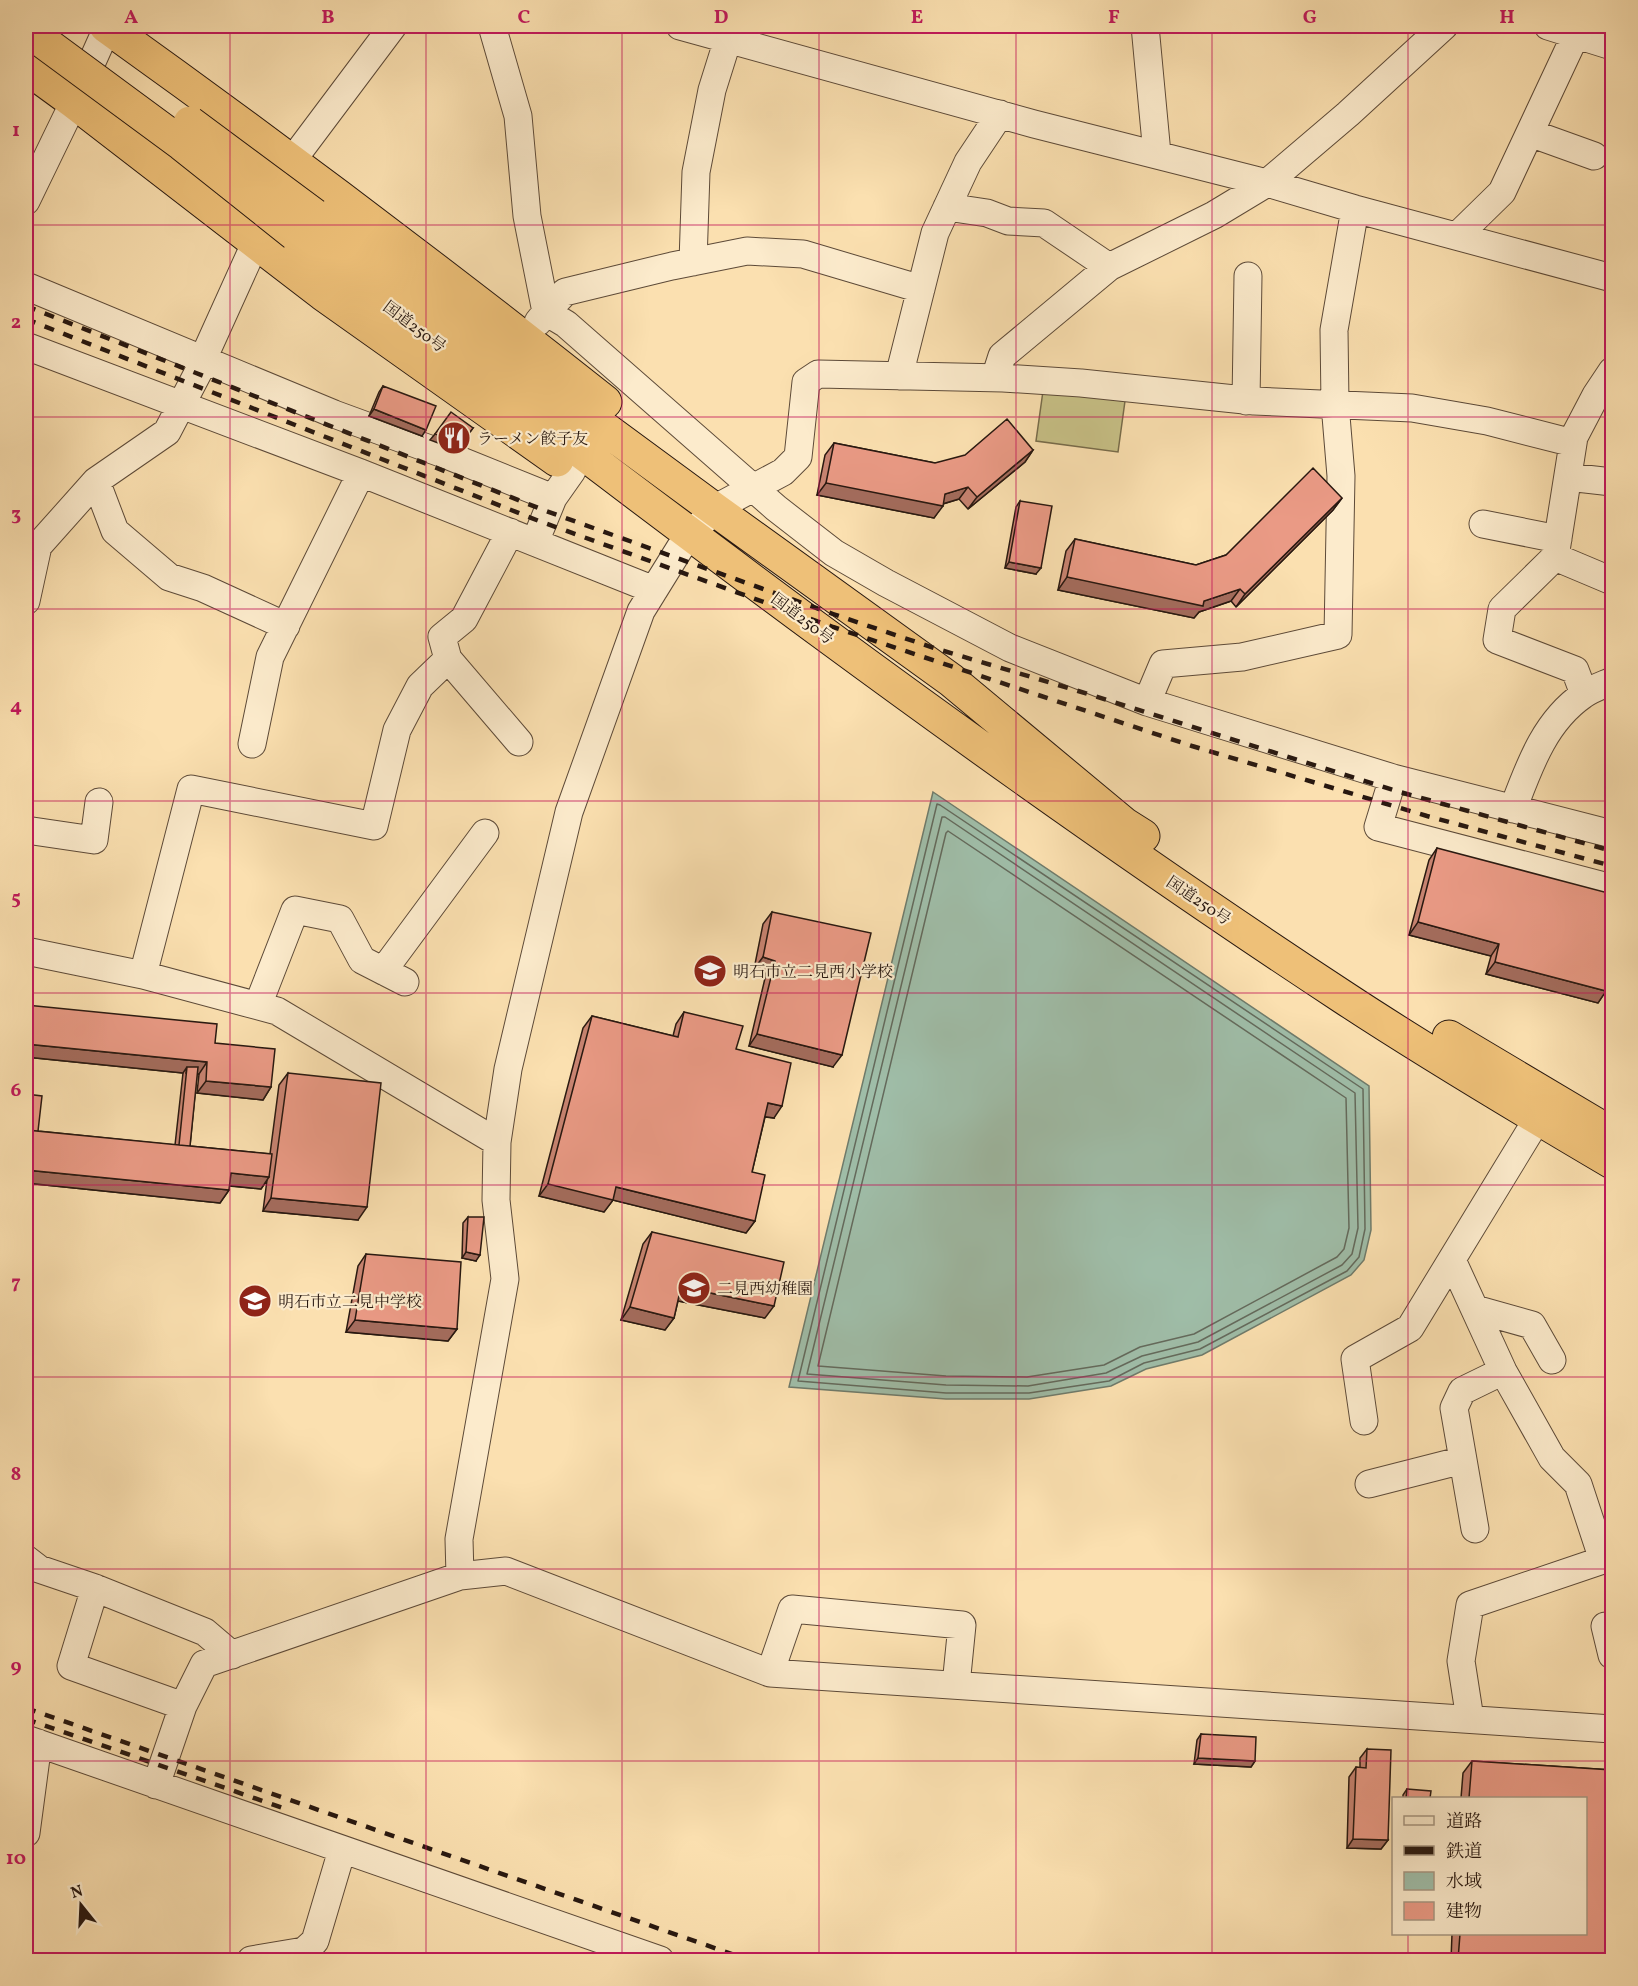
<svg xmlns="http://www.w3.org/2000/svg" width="1638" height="1986" viewBox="0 0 1638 1986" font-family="Vollkorn,'Noto Serif JP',serif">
	<rect width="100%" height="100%" fill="#fbe0b0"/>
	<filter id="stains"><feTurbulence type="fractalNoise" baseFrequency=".00333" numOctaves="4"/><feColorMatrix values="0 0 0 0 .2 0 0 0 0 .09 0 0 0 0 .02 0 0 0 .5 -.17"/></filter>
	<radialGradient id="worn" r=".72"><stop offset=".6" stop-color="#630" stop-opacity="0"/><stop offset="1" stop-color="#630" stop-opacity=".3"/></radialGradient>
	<path fill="#c7c086" stroke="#786c4b" stroke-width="1.5" d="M1043,391L1125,401L1118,452L1036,441Z"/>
	<path fill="#9fbda8" stroke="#6f7b6b" stroke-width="1.5" d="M933,792L1369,1086L1371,1230L1364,1260L1351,1275L1202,1355L1146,1369L1111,1386L1029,1399H946L789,1387Z"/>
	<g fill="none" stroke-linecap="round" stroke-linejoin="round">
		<path stroke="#646a5c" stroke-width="1.5" d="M937,804L940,805L1363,1089L1365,1229L1359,1257L1347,1271L1200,1349L1144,1363L1109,1381L1029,1393H946L798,1381Z
			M942,817H945L1355,1093L1358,1228L1352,1254L1342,1265L1198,1342L1142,1356L1106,1373L1028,1386L946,1385L807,1374Z
			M948,831L1346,1098L1349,1228L1344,1249L1337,1257L1194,1334L1140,1347L1104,1365L1027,1377L946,1376L818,1366L946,833Z"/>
		<defs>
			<path id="minor" d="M492,26L518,116L527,216L546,312L538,322
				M680,26L1034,124L1267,183L1355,209L1612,278
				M1145,26L1157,154
				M1548,26L1612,46
				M1530,133L1594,156
				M283,181L291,162L393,26
				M26,201L74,102L108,26
				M947,207L987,213L1008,221L1044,223L1109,267
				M1457,236L1502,192L1576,34
				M693,262L696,172L712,90L728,39L739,26
				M26,286L334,414L449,456L553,498
				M921,289L803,254L747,251L672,266L565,292L546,312L566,324L776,508L834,553L886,583L1010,648L1147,702L1393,778L1612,834
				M26,346L361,473L654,590
				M899,376L935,233L968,162L1000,114
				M995,378L1002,356L1109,267L1214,215L1267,183L1348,114L1444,26
				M1246,401L1248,276
				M1568,477L1612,482
				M96,481L115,531L169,577L203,588L286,626
				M1483,524L1558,539
				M510,532L464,619L442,637L448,659L519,742
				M535,542L553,498L572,471
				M1555,557L1612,581
				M26,601L38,546L96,481L167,432L202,365L203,359L264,224
				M1584,694L1575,670L1497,640L1502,609L1555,557L1574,437L1596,395L1612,371
				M1147,702L1163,664L1242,657L1338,635L1341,476L1335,404L1334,330L1355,209
				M252,744L270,657L361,473
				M1393,778L1378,827L1612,888
				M1513,809C1529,767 1544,722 1583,695C1591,689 1603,685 1612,681
				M26,830L94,840L99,802
				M26,951L143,975L277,1011L497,1142
				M383,971L485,833
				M143,975L191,789L374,826L397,730L420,686L448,659
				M258,1005L295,910L340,919L362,960L405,982
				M1452,1260L1503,1371L1552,1458L1578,1484L1603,1560L1470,1605L1461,1661L1470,1719
				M1475,1309L1532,1325L1552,1360
				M1364,1421L1355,1359L1410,1328L1538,1118
				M1369,1484L1463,1460
				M1475,1529L1454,1408L1462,1391L1503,1371
				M26,1559L39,1569L95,1588L205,1632L232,1655
				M460,1576L459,1539L505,1279L496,1200L497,1142L508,1069L569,812L641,611L680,548L714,509L783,472L798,457L806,382L818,374L1003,378L1081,383L1254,401L1412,408L1487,421L1573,443
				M95,1588L71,1666L183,1706
				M1605,1626L1612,1655
				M770,1673L792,1609L962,1625L956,1685
				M26,1739L660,1960
				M156,1785L183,1706L204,1664L460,1576L506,1571L770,1673L1612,1729
				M26,1833L38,1743
				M251,1960L304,1951L315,1941L342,1850"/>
			<path id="highway" d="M106,26C275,147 442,273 605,402
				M26,67L74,102L323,294L557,460
				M314,215L714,509L951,680L1124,824L1143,836
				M295,234C639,497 982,760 1343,997C1431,1055 1522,1109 1612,1162
				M1449,1037L1612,1134"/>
		</defs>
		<use href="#minor" stroke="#5d4a38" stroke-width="29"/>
		<use href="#highway" stroke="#281810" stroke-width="35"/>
		<use href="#minor" stroke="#fcebcc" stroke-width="27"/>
		<use href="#highway" stroke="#eec078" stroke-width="33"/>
		<path stroke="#281810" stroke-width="4.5" stroke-dasharray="10 10" stroke-linecap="butt" d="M26,306L546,511L833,614L934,648L1075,690L1400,792L1612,851
			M26,319L539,521L833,627L1192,746L1427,816L1612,866
			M26,1708L749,1960
			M26,1719L283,1808"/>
		<defs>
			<path id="highway-bridge" d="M26,29L182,144L295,234
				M190,123L314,215"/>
		</defs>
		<use href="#highway-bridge" stroke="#281810" stroke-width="35" stroke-linecap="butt"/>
		<use href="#highway-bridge" stroke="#eec078" stroke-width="33"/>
	</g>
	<path fill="#c98472" stroke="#281810" stroke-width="1.5" d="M383,386L422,436L369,416L379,392Z
		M834,443L935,463L1033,450L1025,462L968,509L959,499L943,504L934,518L817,495L825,455Z
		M1342,498L1333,510L1236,607L1231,601L1199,612L1194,618L1058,590L1066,551L1075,539L1196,565L1226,555Z
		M1020,501L1036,574L1005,568L1016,507Z
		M1437,848L1606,991L1598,1003L1486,974L1491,956L1409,935L1429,860Z
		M772,912L833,1067L749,1046L766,974L754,969L763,924Z
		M26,1005L215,1043L271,1087L263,1100L197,1093L199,1074H197L190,1146L270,1154L279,1085L288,1073L358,1220L263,1211L267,1180L261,1189L229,1186V1190L220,1203L26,1183V1094L38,1131L175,1145L183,1073L26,1057Z
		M684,1012L736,1049L774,1118L765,1117L752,1172L755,1221L746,1233L613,1200L604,1212L539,1196L583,1028L592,1016L673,1036L676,1024Z
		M468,1217L476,1261L462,1258L463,1223Z
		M652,1232L765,1318L678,1301L674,1318L665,1330L621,1320L643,1244Z
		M366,1254L457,1329L448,1341L346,1332L358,1266Z
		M1201,1734L1255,1761L1251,1767L1194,1764L1197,1740Z
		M1367,1749L1388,1840L1381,1849L1347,1848L1349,1777L1356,1767L1360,1768V1758Z
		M1472,1761L1612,1770V1960H1451L1452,1934H1586V1798H1461L1463,1773Z
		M1407,1789L1430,1798H1403V1795Z"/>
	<path fill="#a46c5d" stroke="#281810" stroke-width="1.5" d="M374,409L426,430L422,436L369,416Z
		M473,428L457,450L430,440L435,434Z
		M1033,450L1025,462L968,509L977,497Z
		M826,483L945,494L968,487L959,499L939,505L943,506L934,518L817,495Z
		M1342,498L1333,510L1236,607L1245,594Z
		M1009,562L1041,568L1036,574L1005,568Z
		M1067,577L1204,601L1240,589L1231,601L1199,612L1194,618L1058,590Z
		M1418,922L1499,944L1491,956L1409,935Z
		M763,957L775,961L766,974L754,969Z
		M1495,962L1606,991L1598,1003L1486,974Z
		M757,1034L842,1055L833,1067L749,1046Z
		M26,1044L207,1062L199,1074L186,1073L187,1067L183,1073L26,1057Z
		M206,1081L271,1087L263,1100L197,1093Z
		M768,1103L782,1106L774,1118L760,1116Z
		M26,1170L229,1190L220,1203L26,1183Z
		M231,1173L269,1177L261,1189L222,1185Z
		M548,1184L616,1187L755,1221L746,1233L613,1200L604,1212L539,1196Z
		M271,1198L367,1207L358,1220L263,1211Z
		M466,1252L480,1255L476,1261L462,1258Z
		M681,1287L774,1306L765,1318L673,1300Z
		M630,1307L674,1318L665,1330L621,1320Z
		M355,1320L457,1329L448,1341L346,1332Z
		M1198,1758L1255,1761L1251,1767L1194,1764Z
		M1353,1839L1388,1840L1381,1849L1347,1848Z"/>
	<path fill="#ea9a85" stroke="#281810" stroke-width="1.5" d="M383,386L436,406L426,430L374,409Z
		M451,412L473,428L461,444L435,434Z
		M1007,419L1033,450L977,497L968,487L945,494L943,506L826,483L834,443L935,463L965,455Z
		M1313,468L1342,498L1245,594L1240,589L1204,601L1203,606L1067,577L1075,539L1196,565L1226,555Z
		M1020,501L1052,506L1041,568L1009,562Z
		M1437,848L1612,894V968L1606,991L1495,962L1499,944L1418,922Z
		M772,912L871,933L842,1055L757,1034L775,961L763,957Z
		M26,1005L217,1024L215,1043L275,1049L271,1087L206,1081L207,1062L26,1044Z
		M684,1012L743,1026L736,1049L791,1063L782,1106L768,1103L752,1172L765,1175L755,1221L616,1187L613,1200L548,1184L592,1016L678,1037Z
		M187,1067H198L190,1146L179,1145Z
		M288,1073L381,1083L367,1207L271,1198Z
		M26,1094L42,1096L38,1131L26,1130Z
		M26,1130L272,1154L269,1177L231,1173L229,1190L26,1170Z
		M468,1217H484L480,1255L466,1252Z
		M652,1232L784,1262L774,1306L681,1287L674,1318L630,1307Z
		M366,1254L461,1262L457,1329L355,1320Z
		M1201,1734L1256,1737L1255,1761L1198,1758Z
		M1367,1749L1391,1750L1388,1840L1353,1839L1356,1767L1366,1768Z
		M1472,1761L1612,1770V1960H1458L1460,1934H1586V1798H1469Z
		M1407,1789L1431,1791L1430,1798H1406Z"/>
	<path fill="none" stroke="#c2185b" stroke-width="1.5" stroke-opacity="0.55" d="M230,26V1960M426,26V1960M622,26V1960M819,26V1960M1016,26V1960M1212,26V1960M1408,26V1798M26,225H1612M26,417H1612M26,609H1612M26,801H1612M26,993H1612M26,1185H1612M26,1377H1612M26,1569H1612M26,1761H1612M1408,1934V1960"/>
	<defs>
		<symbol id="restaurant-disc" viewBox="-11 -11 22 22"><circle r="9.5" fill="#8f2418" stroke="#fcebcc"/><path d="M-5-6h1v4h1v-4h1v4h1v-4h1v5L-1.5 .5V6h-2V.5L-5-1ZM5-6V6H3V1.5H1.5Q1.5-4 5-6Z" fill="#fff"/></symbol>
		<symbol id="school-disc" viewBox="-11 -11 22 22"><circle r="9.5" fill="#8f2418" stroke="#fcebcc"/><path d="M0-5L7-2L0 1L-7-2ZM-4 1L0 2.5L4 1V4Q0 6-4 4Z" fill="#fff"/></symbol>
	</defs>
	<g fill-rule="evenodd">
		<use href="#restaurant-disc" x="435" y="419" width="38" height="38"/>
		<use href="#school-disc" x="691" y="952" width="38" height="38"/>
		<use href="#school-disc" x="675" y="1269" width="38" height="38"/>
		<use href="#school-disc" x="236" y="1282" width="38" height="38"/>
	</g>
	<g text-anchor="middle" stroke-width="4.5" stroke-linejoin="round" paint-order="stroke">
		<g font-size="16" fill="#281810" stroke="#fcebcc">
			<text transform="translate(415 326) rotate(37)" y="6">国道250号</text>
			<text transform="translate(803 618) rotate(37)" y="6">国道250号</text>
			<text transform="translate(1199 900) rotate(34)" y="6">国道250号</text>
		</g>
		<g font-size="16" fill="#281810" stroke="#fcebcc" text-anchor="start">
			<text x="477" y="444">ラーメン餃子友</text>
			<text x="733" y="977">明石市立二見西小学校</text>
			<text x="717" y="1294">二見西幼稚園</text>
			<text x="278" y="1307">明石市立二見中学校</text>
		</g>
	</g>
	<rect width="1638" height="1986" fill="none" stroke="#fbe0b0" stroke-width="66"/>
	<rect x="1392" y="1797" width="195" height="138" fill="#fcebcc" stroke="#a79781" stroke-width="1.5"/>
	<rect x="1404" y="1816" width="30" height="9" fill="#fcebcc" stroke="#a79781" stroke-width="1.5"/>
	<text x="1446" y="1827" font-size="18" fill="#281810">道路</text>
	<rect x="1404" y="1846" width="30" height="9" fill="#281810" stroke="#a79781" stroke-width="1.5"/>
	<text x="1446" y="1857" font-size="18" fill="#281810">鉄道</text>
	<rect x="1404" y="1872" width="30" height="18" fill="#9fbda8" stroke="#a79781" stroke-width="1.5"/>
	<text x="1446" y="1887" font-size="18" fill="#281810">水域</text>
	<rect x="1404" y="1902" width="30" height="18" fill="#ea9a85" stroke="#a79781" stroke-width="1.5"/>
	<text x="1446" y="1917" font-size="18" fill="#281810">建物</text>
	<g transform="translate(81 1905) rotate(342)" stroke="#fcebcc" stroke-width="4.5" paint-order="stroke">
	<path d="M0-4.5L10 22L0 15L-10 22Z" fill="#281810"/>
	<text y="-9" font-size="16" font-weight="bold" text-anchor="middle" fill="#281810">N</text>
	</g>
	<rect x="33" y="33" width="1572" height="1920" fill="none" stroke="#c2185b" stroke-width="2"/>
	<g font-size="20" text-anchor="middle" font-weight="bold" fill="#c2185b">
		<text x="131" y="23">A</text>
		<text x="328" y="23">B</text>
		<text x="524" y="23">C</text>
		<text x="721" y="23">D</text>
		<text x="917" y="23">E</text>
		<text x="1114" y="23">F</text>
		<text x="1310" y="23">G</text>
		<text x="1507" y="23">H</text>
		<text x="16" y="136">1</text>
		<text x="16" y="328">2</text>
		<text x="16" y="520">3</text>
		<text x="16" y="712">4</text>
		<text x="16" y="904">5</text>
		<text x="16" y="1096">6</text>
		<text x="16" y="1288">7</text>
		<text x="16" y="1480">8</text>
		<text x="16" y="1672">9</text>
		<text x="16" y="1864">10</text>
	</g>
	<rect width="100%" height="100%" filter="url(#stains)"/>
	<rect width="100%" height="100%" fill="url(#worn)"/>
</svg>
